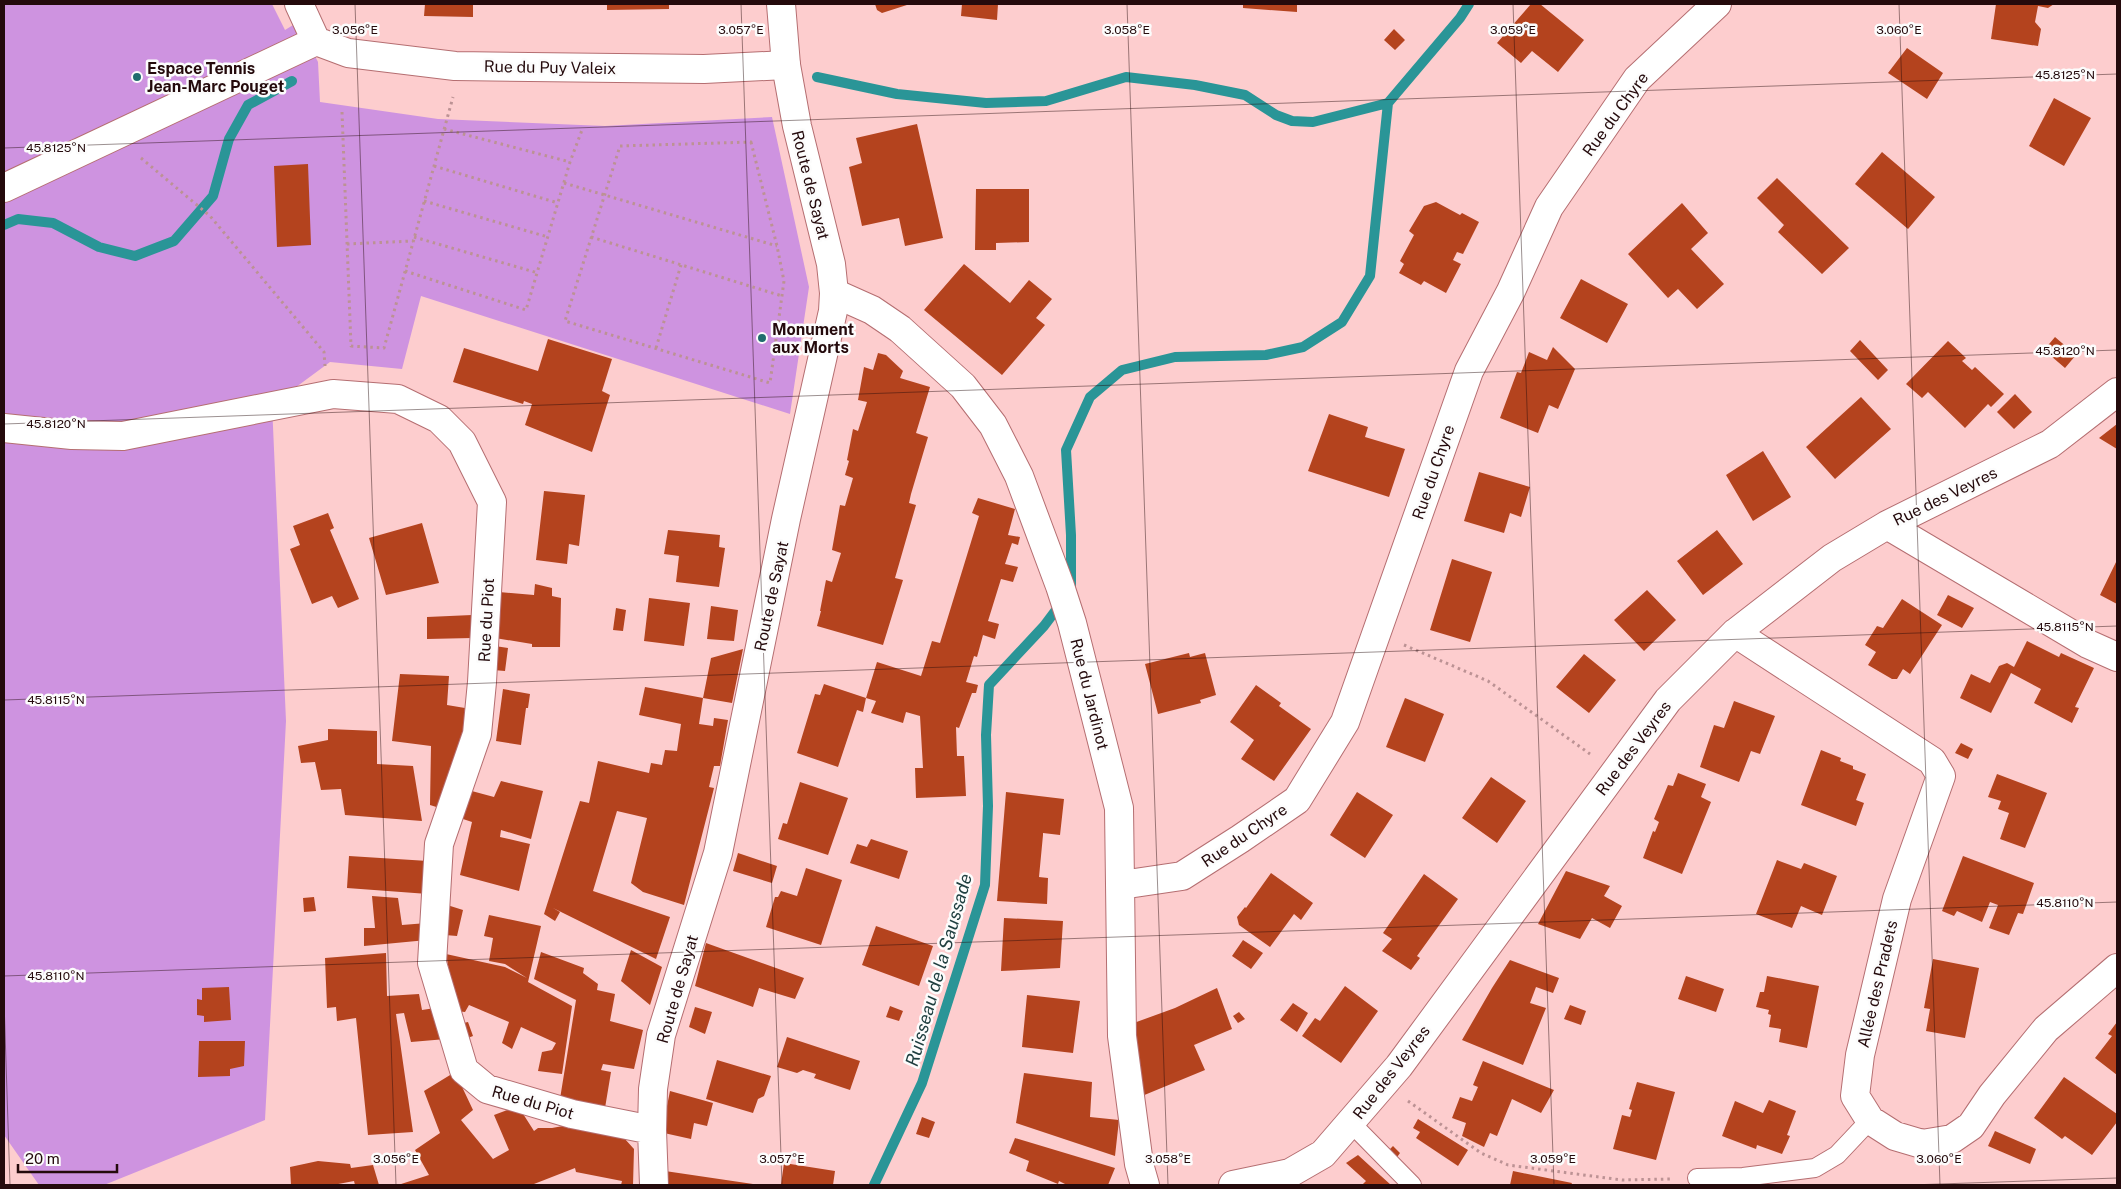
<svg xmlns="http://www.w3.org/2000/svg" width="2121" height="1189" viewBox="0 0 2121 1189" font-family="'Public Sans',sans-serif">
	<rect width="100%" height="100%" fill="#fdcdce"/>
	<path fill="#ce93e0" d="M4,4H272L285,30L298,22L318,62L320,102L438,119L605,126L772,117L809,287L790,414L421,296L402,369L330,362L288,393L123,424L27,420L4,416Z
		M272,404L286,721L265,1120L104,1185H39L4,1135V442L95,448Z"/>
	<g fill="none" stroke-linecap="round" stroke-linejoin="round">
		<path stroke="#2a9597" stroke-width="10" d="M817,77L897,94L986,103L1046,101L1126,77L1195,85L1245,95L1276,115L1292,121L1313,122L1388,103
			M4,225L18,219L53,223L99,247L135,256L174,241L213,196L229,139L248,105L292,81
			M1071,591V535L1066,450L1090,397L1122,370L1175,357L1266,355L1303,347L1342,322L1370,276L1388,103L1460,18L1469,4
			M874,1185L922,1083L985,885L988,806L986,735L989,685L1044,626L1062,602"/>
	</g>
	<path fill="#b4431e" d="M425,4H473V17L424,16Z
		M607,4H669V9L607,10Z
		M875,4H910L882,13L877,10Z
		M962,4H998L997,20L961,16Z
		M1243,4H1297V12L1243,8Z
		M1531,4H1540L1584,40L1558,72L1532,51L1521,63L1497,43Z
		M1996,4H2054L2048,8L2038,6L2035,22L2041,29L2038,46L1991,39Z
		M1394,29L1405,40L1395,50L1384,40Z
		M1907,48L1943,73L1927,99L1888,73Z
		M2054,98L2091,118L2064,166L2029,146Z
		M917,124L943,238L905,246L899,218L862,226L849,167L862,163L856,138Z
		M1882,152L1935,197L1908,229L1855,184Z
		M308,164L311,245L277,247L274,166Z
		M1777,178L1849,248L1822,274L1778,232L1784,225L1757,198Z
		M976,189H1029V242L996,243V250H975Z
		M1436,202L1460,215L1462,213L1479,222L1463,254L1457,252L1453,260L1461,264L1446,293L1424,281L1421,285L1399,273L1404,264L1400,261L1414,235L1409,231L1424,206Z
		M1682,203L1708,233L1691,249L1724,284L1697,309L1678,289L1668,298L1628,254Z
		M964,264L1010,303L1029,280L1052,299L1036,318L1045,325L1002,375L924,310Z
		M1581,279L1628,304L1607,343L1560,318Z
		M2055,337L2076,355L2065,368L2044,350Z
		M548,339L612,359L602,391L610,395L592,452L525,425L532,404L524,401L523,404L453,382L464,348L538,371Z
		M1860,340L1888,370L1878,380L1850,351Z
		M1948,341L1966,358L1962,361L1972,370L1975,367L2004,394L1991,407L1988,404L1965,428L1928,392L1922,398L1906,384Z
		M1553,347L1575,369L1558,409L1549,405L1538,433L1500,418L1517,372L1521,373L1529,352L1547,360Z
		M878,353L886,355L903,371L900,378L930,387L916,433L928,437L911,494L909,503L916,505L895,578L903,580L883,645L817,626L821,611H820L826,580L832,582L841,553L832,550L840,505L845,506L853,478L845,475L849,461L847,460L853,429L858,431L867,402L858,400L864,367L873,370Z
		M2015,394L2032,412L2014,429L1997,412Z
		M1861,397L1891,429L1835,479L1806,447Z
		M1329,414L1368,427L1365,437L1405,449L1389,497L1308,471Z
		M2117,424V449L2099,438Z
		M1763,451L1791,497L1753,521L1726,475Z
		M1479,472L1530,487L1521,517L1510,513L1504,533L1464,521Z
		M544,491L585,495L579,546L569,544L567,564L536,560Z
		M978,498L1015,509L1008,535L1020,537L1018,545L1012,543L1005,564L1018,567L1013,582L1001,579L988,621L999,624L995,639L983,635L977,657L974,656L966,682L978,685L976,693H972L959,728L956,727L957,756H964L966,796L916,798L915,768H923L920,716L906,712L903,723L871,713L876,701L866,698L877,662L921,676L932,641L940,643L979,516L972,513Z
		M328,513L334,528L330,530L359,599L338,608L332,596L312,604L290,549L300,545L293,526Z
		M422,523L439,583L386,595L369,538Z
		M668,530L720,535L719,547L725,548L719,587L676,582L679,556L664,554Z
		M1717,530L1743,564L1703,595L1677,561Z
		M1452,559L1492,572L1470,642L1430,630Z
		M2117,560V604L2100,595Z
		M535,584L552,588V596L561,598L560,647H532V644L495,638L499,592L534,595Z
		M1647,590L1676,620L1644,651L1614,620Z
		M1948,595L1974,608L1962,628L1937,615Z
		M649,598L690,603L684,646L644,641Z
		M1902,599L1942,625L1910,674L1903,669L1897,679H1892L1868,665L1876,652L1865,645L1877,626L1883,628Z
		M711,606L738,610L734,641L707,639Z
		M616,608L626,610L623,631L613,630Z
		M472,615V638L427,639V617Z
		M2027,641L2059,657L2061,653L2094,668L2075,707L2079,708L2072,723L2034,703L2041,689L2011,673L1991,713L1960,698L1971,674L1990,683L1999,666L2007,663L2014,667Z
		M495,646L508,648L505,671L493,670Z
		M743,649L732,703L703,698L711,658Z
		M1189,653L1190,657L1205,653L1216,695L1200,700L1201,703L1158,714L1145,664Z
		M1584,654L1616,680L1589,713L1556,687Z
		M400,674L449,676L447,705L465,708L463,735L446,810L430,805L431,746L392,741Z
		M824,684L866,698L863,712L857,710L838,767L797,753L815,694L820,695Z
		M1256,685L1281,703L1279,706L1311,729L1274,781L1241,759L1254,740L1230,722Z
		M645,687L703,698L699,724L713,726L714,718L728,720L720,766H714L709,787L714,788L711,800L684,905L643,892L631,883L647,818L617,811L593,891L670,917L656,959L553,908L560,912L555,921L544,914L580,801L589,803L598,761L649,773L651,763L662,765L665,750L677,751L681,724L639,715Z
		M503,689L530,694L528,708H526L521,745L496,741Z
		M1405,698L1444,714L1425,762L1386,747Z
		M1734,701L1775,716L1760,754L1751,751L1739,782L1700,767L1714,725L1724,728Z
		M328,729L377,731V764L413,766L422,821L345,815L341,789L321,790L315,762L301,763L298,746L328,740Z
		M1961,743L1973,749L1968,759L1955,753Z
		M1821,750L1841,758L1840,761L1853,766V769L1866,774L1856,800L1864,803L1856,826L1801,805Z
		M1678,773L1706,784L1701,797L1711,802L1682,874L1643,858L1653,831L1655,832L1659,822L1654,819L1668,785L1673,786Z
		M1997,774L2047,793L2025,848L2000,839L2009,813L1998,809L2001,801L1988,797Z
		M1491,777L1526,801L1497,843L1462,818Z
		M501,781L543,791L531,839L501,830L500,837L530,844L519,891L460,875L472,822L460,818L468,790L494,797Z
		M800,782L848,798L828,855L778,839L783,823L787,824Z
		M1006,792L1064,799L1060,835L1043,833V835L1039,877L1048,878L1047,904L997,901Z
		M1357,792L1393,815L1365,858L1330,835Z
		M871,839L908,851L899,879L850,863L857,844L867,847Z
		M738,853L777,866L772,883L733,871Z
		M349,856L428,861V894L347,888Z
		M1963,856L2034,883L2023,914L2018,913L2009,935L1989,928L1998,905L1990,902L1982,922L1957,911L1954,916L1942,911Z
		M1777,860L1801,869L1804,863L1837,876L1822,915L1801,906L1792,928L1756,914Z
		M806,868L842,880L821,945L766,927L775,897H778L781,891L797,896Z
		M1566,871L1610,886L1604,896L1622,906L1610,928L1592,918L1580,939L1538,924Z
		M1271,873L1313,903L1301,920L1294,914L1270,947L1239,925L1237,917L1245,907L1246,908Z
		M1424,874L1458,899L1417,956L1420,958L1411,970L1382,951L1392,939L1383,933Z
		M372,896L398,898L402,925L427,923V940L364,946V928H375Z
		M314,897L316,911L304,912L303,898Z
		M444,904L463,910L457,936L445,935Z
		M489,915L541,926L528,982L572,1006L562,1074L538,1071L542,1052L552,1050L556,1043L521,1027L512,1049L502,1043L509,1022L469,1005L465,1012L456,1011L446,954L505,967L527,978L505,964L489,961L493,938L484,936Z
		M1004,918L1063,921L1060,968L1001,971Z
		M876,926L933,946L919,986L862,965Z
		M1243,940L1263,953L1251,969L1232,956Z
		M706,943L804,978L795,999L759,988L753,1007L695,986Z
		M631,950L662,967L650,1005L621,981Z
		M541,952L584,968L583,973L598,984L597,990L615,994L610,1021L643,1030L634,1069L603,1064L601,1070L611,1072L605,1108L559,1105L576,1000L534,979Z
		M386,953L387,996L419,994L422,1010L435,1008L446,1039L411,1042L404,1013L396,1014L413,1132L368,1135L356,1018L337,1021L336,1007L327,1008L325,958Z
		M1933,959L1979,968L1965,1038L1926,1031L1930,1009L1924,1008Z
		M1510,960L1559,978L1553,993L1536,987L1530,1003L1546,1008L1523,1065L1462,1040L1492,988Z
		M1686,976L1724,989L1716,1012L1678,999Z
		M1767,976L1819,986L1807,1048L1779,1042L1781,1029L1769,1027L1771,1015L1768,1014L1769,1010L1756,1007L1760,992H1764Z
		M1345,986L1378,1011L1341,1063L1302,1036L1315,1018L1320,1021Z
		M229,987L231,1020L204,1022V1016L197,1015V999L202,1000V988Z
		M1217,988L1232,1029L1194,1045L1205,1070L1142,1096L1131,1024L1175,1008Z
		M1027,995L1080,1001L1073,1053L1022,1047Z
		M1293,1003L1308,1013L1297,1032L1280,1020Z
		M1570,1005L1586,1011L1581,1025L1564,1019Z
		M890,1006L903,1011L899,1021L886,1017Z
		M695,1007L712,1012L705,1034L689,1027Z
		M1239,1012L1245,1019L1238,1023L1233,1016Z
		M468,1022L473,1036L465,1039L459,1024Z
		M2117,1022V1075L2095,1058L2112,1036L2108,1034Z
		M787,1037L860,1061L850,1090L814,1078L816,1074L803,1070L797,1073L777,1067Z
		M199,1041H245L244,1066L230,1069V1076L198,1077Z
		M717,1060L771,1076L764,1096L758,1099L753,1113L706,1099Z
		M1483,1061L1554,1090L1541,1113L1512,1099L1497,1136L1490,1133L1484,1147L1462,1136L1466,1123L1452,1118L1460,1097L1472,1101L1478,1087L1473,1085Z
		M455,1072L473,1110L461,1120L493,1159L509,1150L494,1115L518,1106L534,1131L538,1128H552L563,1126L624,1138L634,1149L633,1185H621L622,1181L576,1172L575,1168L534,1184L535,1185H398L429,1175L415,1150L440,1133L424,1091Z
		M1024,1073L1092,1082L1090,1117L1119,1120L1115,1156L1016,1123Z
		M2064,1077L2117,1114V1122L2092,1155L2065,1136L2062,1139L2034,1118Z
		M1637,1082L1675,1092L1656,1160L1613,1149L1622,1115L1630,1117L1632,1110L1629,1109Z
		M670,1091L713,1103L707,1126L694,1123L691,1139L664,1133L665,1116Z
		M1769,1100L1796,1111L1787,1135L1790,1136L1782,1154L1757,1145L1756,1149L1722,1136L1735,1101L1763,1113Z
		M922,1117L935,1122L929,1138L916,1134Z
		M1418,1119L1468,1150L1458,1166L1416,1138L1420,1132L1413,1128Z
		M1995,1131L2036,1149L2030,1164L1988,1146Z
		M1015,1138L1115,1168L1108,1185H1067L1059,1181L1058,1184L1026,1171L1029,1161L1009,1153Z
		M1393,1146L1400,1153L1395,1160L1387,1152Z
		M1358,1155L1381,1176L1391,1185H1362L1366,1181L1346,1163Z
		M318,1161L350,1164L351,1168L373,1165L379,1185H355L354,1181L333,1185H291L290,1167Z
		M784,1163L835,1171L833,1185H781Z
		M665,1171L753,1184V1185H665Z
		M1513,1171L1572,1183L1571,1185H1510Z"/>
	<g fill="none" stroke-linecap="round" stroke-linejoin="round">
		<defs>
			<path id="lane" d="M1351,1123L1412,1185
				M1697,1178L1743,1177L1815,1168L1837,1155L1870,1120"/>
			<path id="street" d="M299,4L316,41
				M316,41L348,53L455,66L704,69L786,65
				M4,188L316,41
				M834,293L872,310L900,329L963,386L993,425L1019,476L1060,586L1072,623L1119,808L1122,1036L1139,1164L1145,1185
				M4,428L72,435L123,436L333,394L398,399L439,419L462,442L492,502L482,682L477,734L439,844L432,963L464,1070L487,1089L572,1114L652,1130L654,1185
				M1887,525L2088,644L2117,657
				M1735,633L1932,761L1941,776L1897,899L1860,1055L1855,1096L1870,1120L1895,1136L1922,1144L1952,1139L1971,1126L1992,1095L2046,1029L2117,968
				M1121,885L1182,876L1240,839L1297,800L1345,722L1469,371L1511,291L1549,207L1637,79L1717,4
				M1233,1185L1290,1173L1323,1154L1399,1066L1668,700L1735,633L1832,558L1887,525L2050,444L2117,392"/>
			<path id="secondary" d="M652,1130L653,1089L661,1035L718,853L786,519L833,311L834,293L831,264L797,126L786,65L781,4"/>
		</defs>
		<use href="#lane" stroke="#b56e71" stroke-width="20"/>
		<use href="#street" stroke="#b56e71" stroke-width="30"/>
		<use href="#secondary" stroke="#b56e71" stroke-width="30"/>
		<path stroke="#bc9294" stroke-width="3" stroke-dasharray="2.5 4" stroke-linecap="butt" d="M342,112L351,346L384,348L453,97
			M444,129L570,162
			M751,142L777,246L784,281L770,383L565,321L620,146Z
			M141,158L210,216L324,352L325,366
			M434,166L558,203
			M564,183L777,246
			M424,201L548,237
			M414,237L538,273
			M591,237L782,296
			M347,244L413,241
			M405,271L526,310L570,162L582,130
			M656,348L681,265
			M1404,645L1488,681L1590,754
			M1408,1101L1481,1153L1508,1165L1622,1180L1671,1179"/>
		<use href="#lane" stroke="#fff" stroke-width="18"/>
		<use href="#street" stroke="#fff" stroke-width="28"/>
		<use href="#secondary" stroke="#fff" stroke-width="28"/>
	</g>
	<path fill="none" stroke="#240a0c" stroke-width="1" stroke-opacity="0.45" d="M355,4L396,1185M741,4L782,1185M1127,4L1168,1185M1513,4L1554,1185M1899,4L1940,1185M4,148L2117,74M4,424L2117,350M4,700L2117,626M4,976L2117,902M4,1001L10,1185M1910,1185L2117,1178"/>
	<g fill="#206c6e" stroke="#fcfcfc" stroke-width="2">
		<circle cx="137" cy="77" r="5"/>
		<circle cx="762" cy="338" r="5"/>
	</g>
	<g text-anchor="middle" stroke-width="5" stroke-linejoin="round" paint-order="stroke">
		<g font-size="16" fill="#240a0c" stroke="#fcfcfc">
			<text transform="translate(550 67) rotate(1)" y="6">Rue du Puy Valeix</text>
			<text transform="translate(1615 114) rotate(-54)" y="6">Rue du Chyre</text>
			<text transform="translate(811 185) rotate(76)" y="6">Route de Sayat</text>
			<text transform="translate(1433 472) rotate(-71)" y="6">Rue du Chyre</text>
			<text transform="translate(1945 496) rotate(-26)" y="6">Rue des Veyres</text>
			<text transform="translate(771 596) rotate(-78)" y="6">Route de Sayat</text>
			<text transform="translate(486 620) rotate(-87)" y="6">Rue du Piot</text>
			<text transform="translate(1090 694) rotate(76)" y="6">Rue du Jardinot</text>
			<text transform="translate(1633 748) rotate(-53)" y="6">Rue des Veyres</text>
			<text transform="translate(1244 835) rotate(-34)" y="6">Rue du Chyre</text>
			<text transform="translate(1877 984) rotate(-77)" y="6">Allée des Pradets</text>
			<text transform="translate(677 989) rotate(-74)" y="6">Route de Sayat</text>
			<text transform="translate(1391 1072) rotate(-52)" y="6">Rue des Veyres</text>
			<text transform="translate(533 1102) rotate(16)" y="6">Rue du Piot</text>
		</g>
		<g font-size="16" font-weight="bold" fill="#240a0c" stroke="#fcfcfc" text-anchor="start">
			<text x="147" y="74">Espace Tennis<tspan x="147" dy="18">Jean-Marc Pouget</tspan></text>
			<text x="772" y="335">Monument<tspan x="772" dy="18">aux Morts</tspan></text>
		</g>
		<g font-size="18" font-style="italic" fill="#203f40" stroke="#fcfcfc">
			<text transform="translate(939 970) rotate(-74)" y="6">Ruisseau de la Saussade</text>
		</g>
	</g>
	<g font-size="12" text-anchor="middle" fill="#240a0c" stroke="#fcfcfc" stroke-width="5" stroke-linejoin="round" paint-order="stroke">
		<text x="355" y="34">3.056°E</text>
		<text x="741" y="34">3.057°E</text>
		<text x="1127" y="34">3.058°E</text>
		<text x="1513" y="34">3.059°E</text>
		<text x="1899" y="34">3.060°E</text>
		<text x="2065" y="79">45.8125°N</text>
		<text x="56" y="152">45.8125°N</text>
		<text x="2065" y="355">45.8120°N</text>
		<text x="56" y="428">45.8120°N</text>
		<text x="2065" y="631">45.8115°N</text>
		<text x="56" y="704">45.8115°N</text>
		<text x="2065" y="907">45.8110°N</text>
		<text x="56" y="980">45.8110°N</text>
		<text x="396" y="1163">3.056°E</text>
		<text x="782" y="1163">3.057°E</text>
		<text x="1168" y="1163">3.058°E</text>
		<text x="1553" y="1163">3.059°E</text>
		<text x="1939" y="1163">3.060°E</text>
	</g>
	<rect width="2121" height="1189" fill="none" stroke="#240a0c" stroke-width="10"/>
	<path d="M18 1164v8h99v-8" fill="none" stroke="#240a0c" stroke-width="2.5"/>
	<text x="25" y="1164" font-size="15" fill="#240a0c" stroke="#fcfcfc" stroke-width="4" paint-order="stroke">20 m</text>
</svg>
